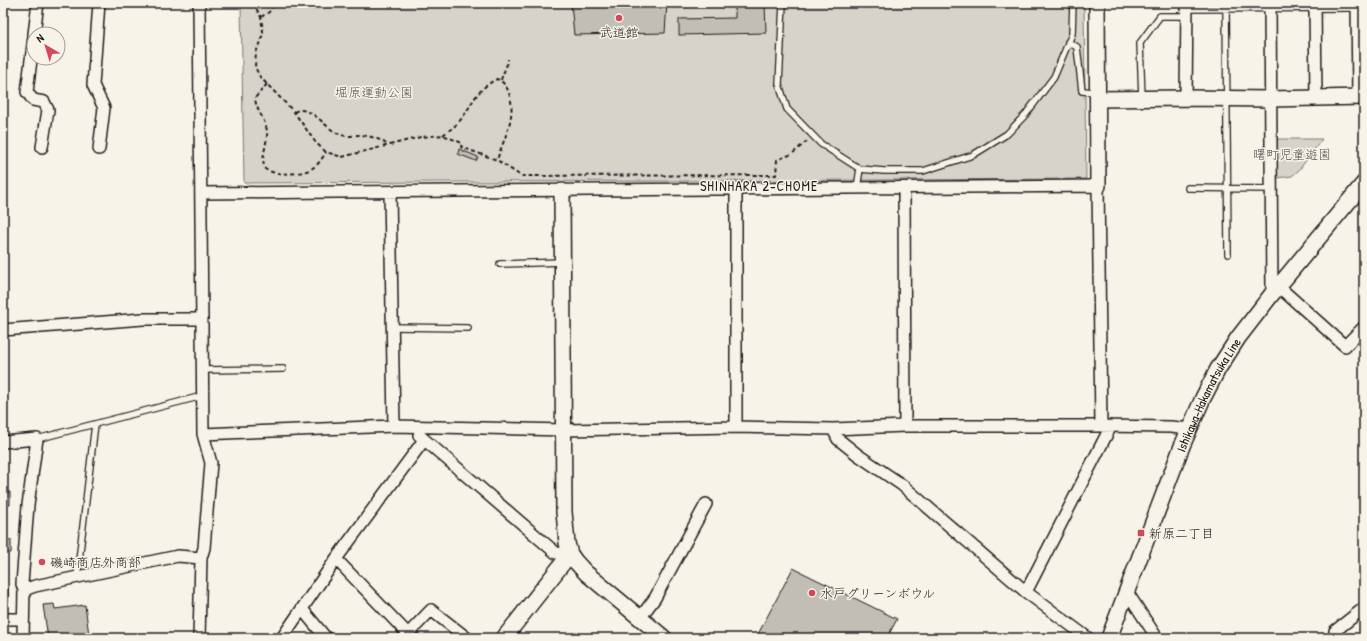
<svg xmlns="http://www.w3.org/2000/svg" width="1367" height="641" viewBox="0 0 1367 641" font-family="'Patrick Hand','Klee One',sans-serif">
	<rect width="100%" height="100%" fill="#f7f3e8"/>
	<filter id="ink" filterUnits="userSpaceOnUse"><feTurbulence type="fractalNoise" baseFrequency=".025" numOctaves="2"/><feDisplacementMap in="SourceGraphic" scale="8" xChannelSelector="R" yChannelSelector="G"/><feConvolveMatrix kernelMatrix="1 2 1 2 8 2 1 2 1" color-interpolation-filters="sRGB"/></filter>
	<g filter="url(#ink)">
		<path fill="#d7d3cb" stroke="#7a7874" d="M241,3H1084L1086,179L244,183Z
			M1277,139H1322L1299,170L1292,176L1277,178Z"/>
		<path fill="#c0beb5" stroke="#1c1c1c" d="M571,3H667L665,33L574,35Z
			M735,3H765L766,33L679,35V19L735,18Z
			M459,149L478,157L476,161L458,154Z
			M3,492H10V505H3Z
			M3,540H11V553H3Z
			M793,568L897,619L887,638H762L757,636Z
			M8,588V602H3V589Z
			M54,604L55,609L85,605L89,635L69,638H48L43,605Z"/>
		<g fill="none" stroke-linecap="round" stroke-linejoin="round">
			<defs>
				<path id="lane" d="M783,3L779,84L787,109L821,144L860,169L884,171H923L973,155L1007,134L1026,114L1054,77L1072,34L1073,3
					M1226,3L1228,254
					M1188,9L1357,8
					M1068,42L1077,47L1082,91L1097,92
					M1142,98L1140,43L1160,16H1187
					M857,188L860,169
					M1188,188L1271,189
					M500,264L562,262
					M392,327L468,328
					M202,370L283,369
					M37,439L202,396
					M77,577L95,424"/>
				<path id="street" d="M199,3L203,434L211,463L204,548L201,558L199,638
					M1270,3L1272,294
					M1315,3L1316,98
					M1357,3L1358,97
					M34,34L38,3
					M34,36L27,92L33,100L44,102L48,110L42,147
					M1186,98L1187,3
					M99,149L104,108L93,85L99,3
					M904,189L905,426
					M390,192L394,426
					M201,193L1098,186L1101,426
					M1278,286L1345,346L1364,327
					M3,330L143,319H202
					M736,427V190
					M833,429L838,439L858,455L902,485L1026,592L1088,638
					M203,434L394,426L563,430L736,427L833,429L905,426H1101L1171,427L1189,429
					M419,435L556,553L570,554
					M424,440L336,559L408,634L431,610L467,638
					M3,442L37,439L28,505L22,584L24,590L23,638
					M24,590L35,586L178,556L201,558
					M1026,592L1111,426
					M1127,592L1157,638
					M302,609L326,638
					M640,618L655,598L706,504
					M3,619H23
					M1335,631L1364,608
					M282,638L336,559"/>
				<g id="secondary">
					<path d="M1097,3L1098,186"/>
					<path d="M1098,99L1186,98L1270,99L1364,97"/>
					<path d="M562,191L564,512L567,543L570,554L575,561L586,573L664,638"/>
					<path d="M504,638L570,554"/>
					<path id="s1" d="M1109,638L1182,446L1203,398L1218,369L1238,338L1272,294L1364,183"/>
				</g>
			</defs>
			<use href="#lane" stroke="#1c1c1c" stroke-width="8"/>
			<use href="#street" stroke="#1c1c1c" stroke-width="14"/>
			<use href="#secondary" stroke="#1c1c1c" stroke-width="18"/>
			<path stroke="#1c1c1c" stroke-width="2" stroke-dasharray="4 3" stroke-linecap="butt" d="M253,3L261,17L263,31L261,42L256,52L255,67L260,77L294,112L316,143L326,152L342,157L421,137L443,135L462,143L461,147L497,160L521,176L776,175L777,160L792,154L807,141
				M261,17L269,12L275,3
				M501,80C503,72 507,67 508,59
				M267,84L255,98C256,111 265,118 267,131C268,144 260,157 265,169C275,176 305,175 314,167C319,164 323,157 326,152
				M294,112C311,103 325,129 339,134C345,137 352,136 358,135C367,135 382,139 387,145
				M443,135C448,131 453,128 458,123C473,106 473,91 497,79C503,81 507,87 509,93C517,116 504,138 497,160"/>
			<use href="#lane" stroke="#f7f3e8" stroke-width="5.5"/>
			<use href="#street" stroke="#f7f3e8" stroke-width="11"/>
			<use href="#secondary" stroke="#f7f3e8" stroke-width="15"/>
		</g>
	</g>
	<g fill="#d1495b" stroke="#f7f3e8" stroke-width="1.5">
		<circle cx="619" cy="18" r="4"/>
		<rect x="1137" y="529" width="8" height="8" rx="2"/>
		<circle cx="42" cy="562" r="4"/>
		<circle cx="812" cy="593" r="4"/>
	</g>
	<g text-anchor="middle" stroke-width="3" stroke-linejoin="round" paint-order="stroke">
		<g font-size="13" fill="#1c1c1c" stroke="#f7f3e8" text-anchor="start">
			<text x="619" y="37" text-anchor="middle">武道館</text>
			<text x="1149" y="538">新原二丁目</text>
			<text x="50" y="567">磯崎商店外商部</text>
			<text x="820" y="598">水戸グリーンボウル</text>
		</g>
		<g font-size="13" fill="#545351" stroke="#f7f3e8">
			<text x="374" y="97">堀原運動公園</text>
			<text x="1292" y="159">曙町児童遊園</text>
		</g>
		<g font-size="13" fill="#1c1c1c" stroke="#f7f3e8">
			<text dy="5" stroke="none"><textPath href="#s1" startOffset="263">Ishikawa-Hakamatsuka Line</textPath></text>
		</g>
		<g font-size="14" letter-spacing="1" fill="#1c1c1c" stroke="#f7f3e8">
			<text x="759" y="191">SHINHARA 2-CHOME</text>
		</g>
	</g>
	<rect width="1367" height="641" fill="none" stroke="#f7f3e8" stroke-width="16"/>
	<rect x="8" y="8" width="1351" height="625" fill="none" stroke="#1c1c1c" stroke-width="1.5" filter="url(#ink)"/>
	<g transform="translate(46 46) rotate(322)"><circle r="19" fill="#f7f3e8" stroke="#9f9d96"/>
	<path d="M0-3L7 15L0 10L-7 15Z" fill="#d1495b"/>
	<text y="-6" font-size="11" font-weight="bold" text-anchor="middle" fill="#1c1c1c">N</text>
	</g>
</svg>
